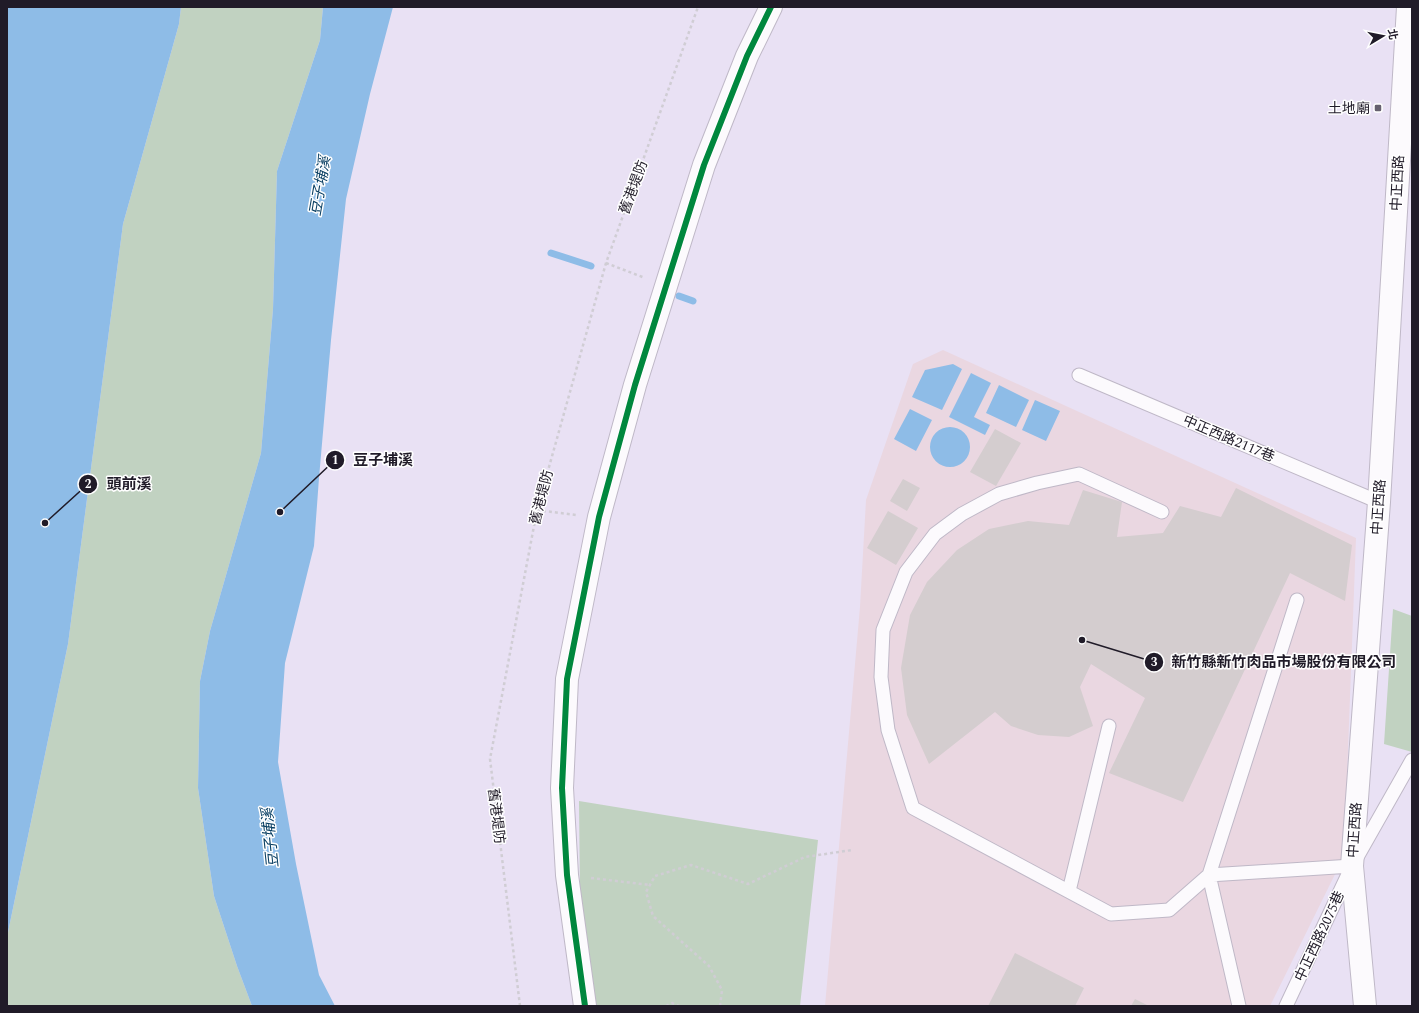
<svg xmlns="http://www.w3.org/2000/svg" width="1419" height="1013" viewBox="0 0 1419 1013" font-family="Spectral,'Noto Sans TC',serif">
	<rect width="100%" height="100%" fill="#e9e1f4"/>
	<path fill="#ead7e1" d="M943,350L1356,538L1344,856L1270,1006H825L860,607L866,500L913,364Z"/>
	<path fill="#c1d2c1" d="M181,7H323L320,40L277,171L273,309L261,453L210,631L200,681L198,788L214,896L237,966L252,1006H7V937L68,644L123,224L179,24Z
		M1393,609L1412,616V752L1384,744Z
		M579,801L818,840L800,1006H595L580,896Z"/>
	<path fill="#8ebce7" d="M7,7H181L179,24L123,224L68,644L7,937Z
		M323,7H393L370,94L346,199L331,340L319,478L314,546L285,663L278,762L296,864L319,975L335,1006H252L237,966L214,896L198,788L200,681L210,631L261,453L273,309L277,171L320,40Z
		M953,364L962,369L942,410L912,397L925,370Z
		M971,373L991,383L974,417L990,425L985,435L949,417Z
		M999,385L1029,400L1016,427L986,413Z
		M1035,400L1060,411L1046,441L1022,430Z
		M910,409L932,420L916,451L894,439Z
		M930 447a20 20 0 1 1 40 0a20 20 0 1 1-40 0Z"/>
	<g fill="none" stroke-linecap="round" stroke-linejoin="round">
		<path stroke="#8ebce7" stroke-width="7" d="M551,253L591,266
			M679,296L693,301"/>
	</g>
	<path fill="#d4cdcf" d="M995,429L1021,443L996,486L970,472Z
		M903,479L920,488L907,511L890,501Z
		M1236,488L1352,545L1345,601L1290,573L1183,802L1109,773L1145,698L1091,664L1080,687L1093,726L1069,737L1038,735L1011,726L995,712L929,764L907,715L901,668L910,615L927,582L957,550L989,529L1028,521L1069,525L1083,490L1122,502L1117,537L1163,533L1180,506L1221,517Z
		M888,511L918,528L896,565L867,548Z
		M1015,953L1084,988L1075,1006H988Z
		M1135,999L1149,1006H1131Z"/>
	<g fill="none" stroke-linecap="round" stroke-linejoin="round">
		<defs>
			<path id="lane" d="M1079,375L1379,502
				M1162,512L1079,474L1037,483L999,494L962,514L935,534L906,572L883,630L881,677L888,730L913,808L1111,914L1169,910L1209,875L1297,600
				M1209,875L1352,866
				M1209,875L1239,1006
				M1069,891L1109,726
				M1286,1006L1352,866L1412,760"/>
			<path id="street" d="M585,1006L567,875L562,788L567,679L599,517L635,385L704,165L747,56L771,7"/>
			<path id="secondary" d="M1365,1006L1352,866L1379,502L1408,7"/>
		</defs>
		<use href="#lane" stroke="#bfb8c7" stroke-width="15"/>
		<use href="#street" stroke="#bfb8c7" stroke-width="24"/>
		<use href="#secondary" stroke="#bfb8c7" stroke-width="24"/>
		<path stroke="#d0cdd4" stroke-width="2.5" stroke-dasharray="3 3" stroke-linecap="butt" d="M606,263L645,278
			M537,510L576,515
			M591,878L650,885
			M520,1006L490,759L537,510L606,263L698,7
			M666,1006L672,1003L679,1006
			M720,1006L722,990L709,966L653,916L646,892L655,876L691,865L748,884L805,857L852,850"/>
		<use href="#lane" stroke="#fcfafd" stroke-width="13"/>
		<use href="#street" stroke="#fcfafd" stroke-width="22"/>
		<use href="#secondary" stroke="#fcfafd" stroke-width="22"/>
		<defs>
			<path id="cycleway" d="M585,1006L567,875L562,788L567,679L599,517L635,385L704,165L747,56L771,7"/>
		</defs>
		<use href="#cycleway" stroke="#fff" stroke-width="8"/>
		<use href="#cycleway" stroke="#00873e" stroke-width="6"/>
	</g>
	<rect fill="#66606f" stroke="#fff" stroke-width="1.5" x="1374" y="104" width="8" height="8" rx="2"/>
	<g text-anchor="middle" stroke-width="3" stroke-linejoin="round" paint-order="stroke">
		<g font-size="14" fill="#201b28" stroke="#fff" text-anchor="end">
			<text x="1370" y="113">土地廟</text>
		</g>
		<g font-size="14" fill="#201b28" stroke="#fff">
			<text transform="translate(1397 183) rotate(-87)" y="5">中正西路</text>
			<text transform="translate(633 187) rotate(-70)" y="5">舊港堤防</text>
			<text transform="translate(1229 438) rotate(23)" y="5">中正西路2117巷</text>
			<text transform="translate(541 497) rotate(-76)" y="5">舊港堤防</text>
			<text transform="translate(1378 507) rotate(-86)" y="5">中正西路</text>
			<text transform="translate(497 816) rotate(83)" y="5">舊港堤防</text>
			<text transform="translate(1354 830) rotate(-86)" y="5">中正西路</text>
			<text transform="translate(1319 936) rotate(-65)" y="5">中正西路2075巷</text>
		</g>
		<g font-size="15" font-style="italic" fill="#093f63" stroke="#fff">
			<text transform="translate(320 186) rotate(-80)" y="5">豆子埔溪</text>
			<text transform="translate(270 838) rotate(-96)" y="5">豆子埔溪</text>
		</g>
	</g>
	<path fill="none" stroke="#201b28" stroke-width="1.5" d="M280 512L335 460M45 523L88 484M1082 640L1154 662"/>
	<g fill="#201b28" stroke="#fff" stroke-width="1.5">
		<circle cx="280" cy="512" r="4"/>
		<circle cx="45" cy="523" r="4"/>
		<circle cx="1082" cy="640" r="4"/>
		<circle cx="335" cy="460" r="10"/>
		<circle cx="88" cy="484" r="10"/>
		<circle cx="1154" cy="662" r="10"/>
	</g>
	<g font-size="12" text-anchor="middle" font-weight="bold" fill="#fff">
		<text x="335" y="464">1</text>
		<text x="88" y="488">2</text>
		<text x="1154" y="666">3</text>
	</g>
	<g font-size="15" text-anchor="middle" font-weight="bold" fill="#201b28" stroke="#fff" stroke-width="3" stroke-linejoin="round" paint-order="stroke">
		<text x="383" y="465">豆子埔溪</text>
		<text x="129" y="489">頭前溪</text>
		<text x="1284" y="667">新竹縣新竹肉品市場股份有限公司</text>
	</g>
	<rect width="1419" height="1013" fill="none" stroke="#201b28" stroke-width="16"/>
	<g transform="translate(1383 36) rotate(80)" stroke="#ffffff" stroke-width="3" paint-order="stroke">
	<path d="M0-3L7 15L0 10L-7 15Z" fill="#201b28"/>
	<text y="-6" font-size="11" font-weight="bold" text-anchor="middle" fill="#201b28">北</text>
	</g>
</svg>
